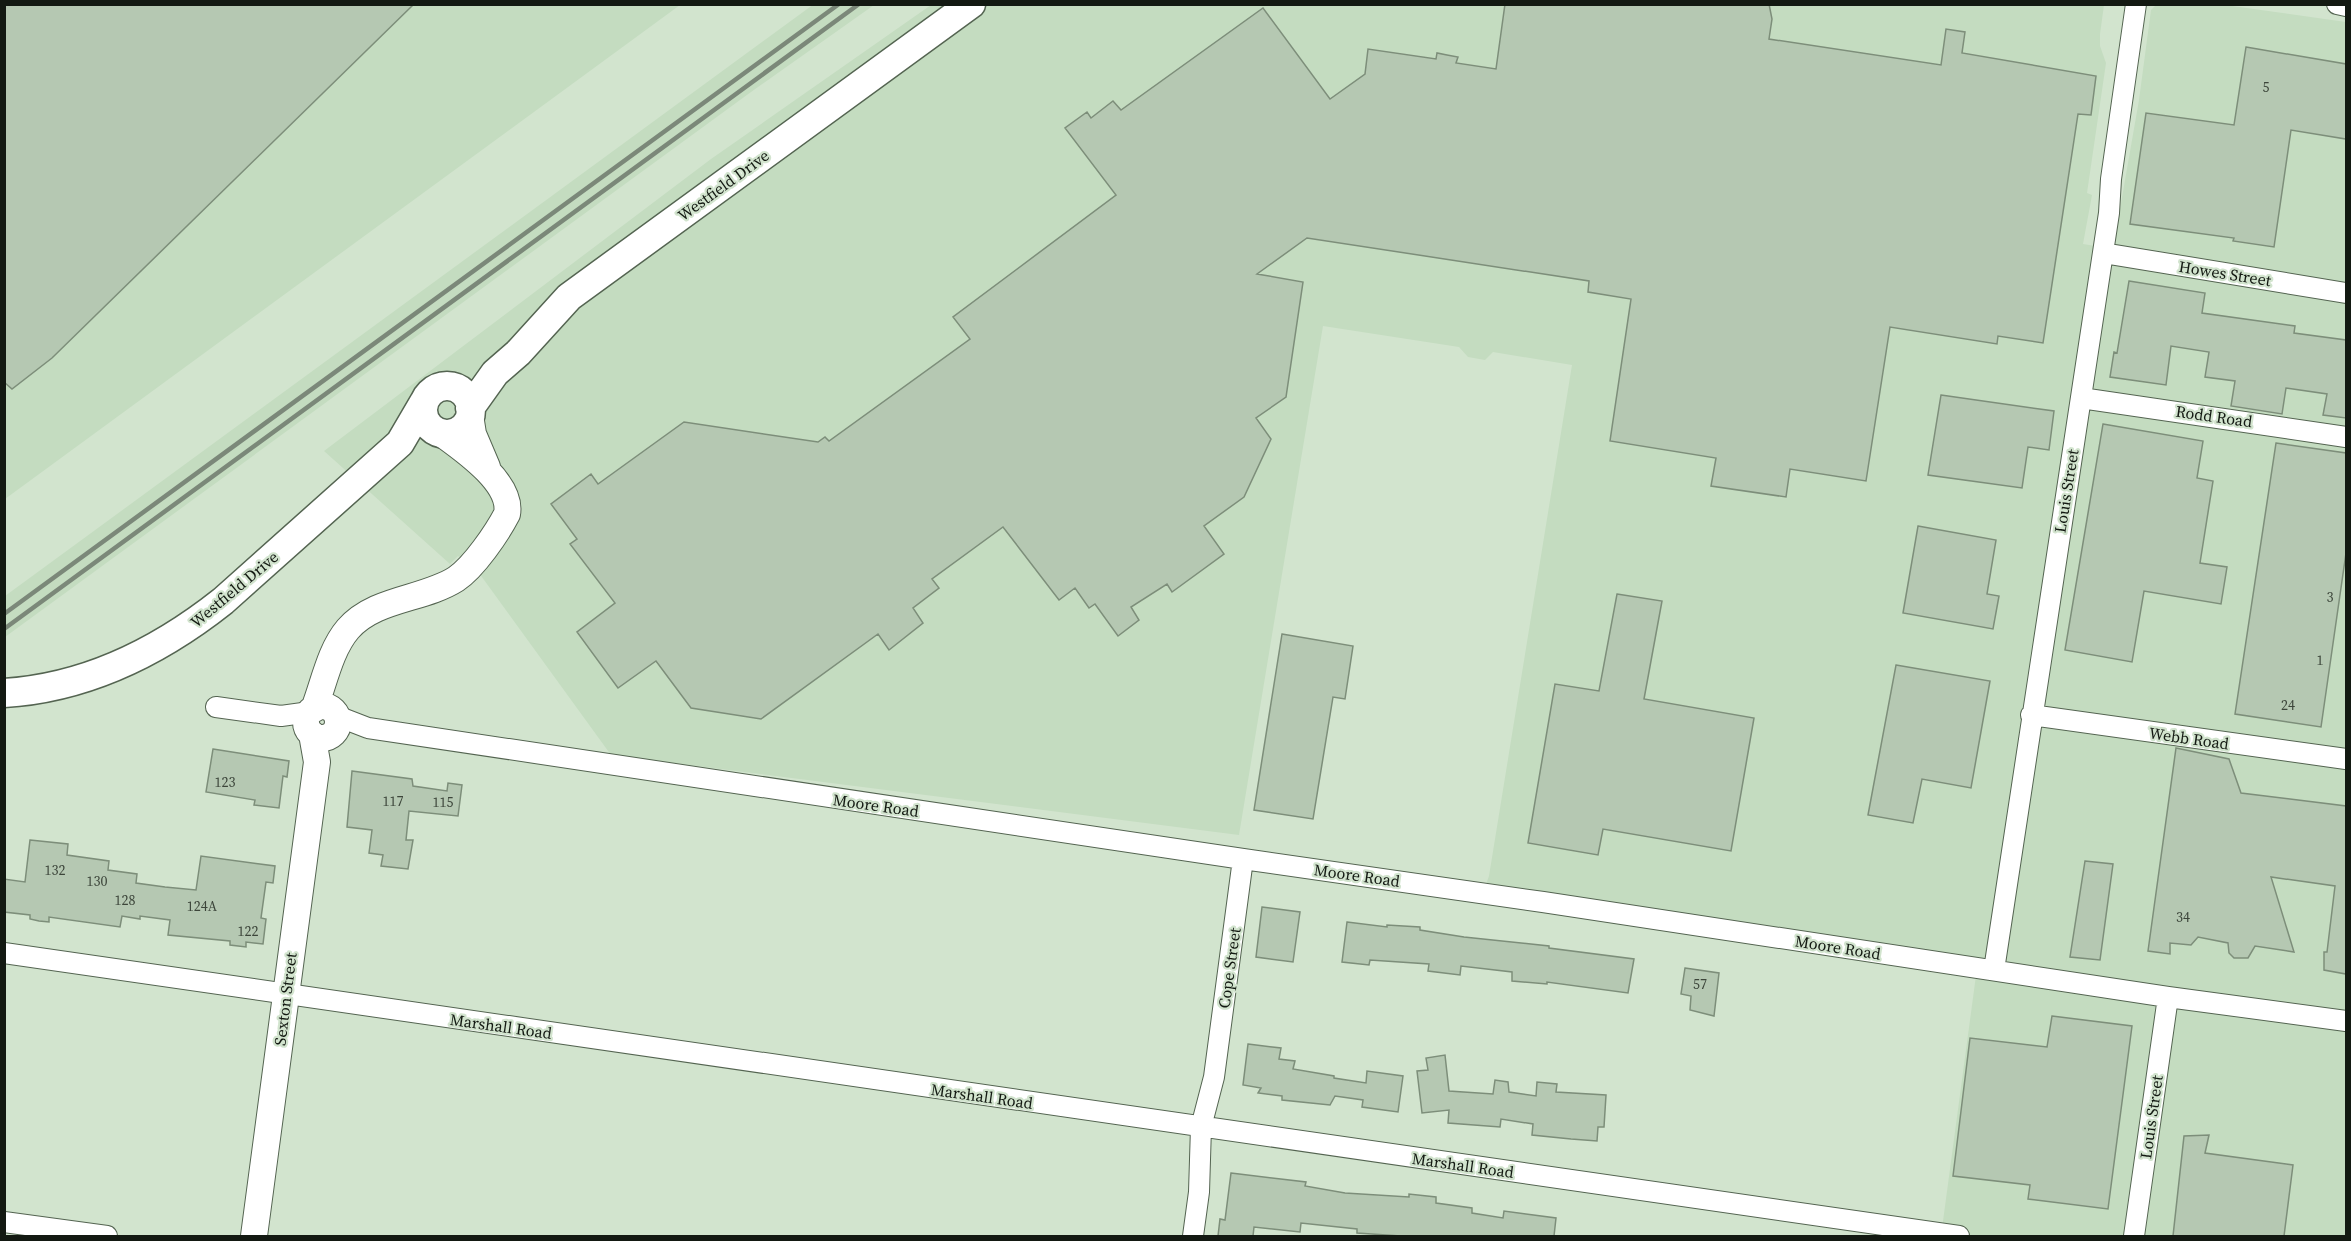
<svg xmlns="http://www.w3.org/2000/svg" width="2351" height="1241" viewBox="0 0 2351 1241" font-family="'Source Serif 4',serif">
	<rect width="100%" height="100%" fill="#d2e4ce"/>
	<path fill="#c4dcc0" d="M814,4L874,5L751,92L5,637V596Z
		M5,5H680L5,499Z
		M931,5H2104L2100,34V46L2106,63L2087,193L2092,195L2083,244L2113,249L2139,100L2151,10L2156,5H2225L2346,22V1236H1941L1977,968L1483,893L1489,876L1572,365L1493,352L1485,360L1468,357L1459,347L1323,326L1239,835L611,755L479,573L458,556L450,564L324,451L711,159Z"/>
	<path fill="#b5c8b2" stroke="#7d8e7a" stroke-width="1.5" d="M4,4H414L52,358L12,389L4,382Z
		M1505,4H1769L1772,19L1769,39L1941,65L1946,29L1965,32L1962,53L2096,76L2091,115L2078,114L2043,343L1998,336L1997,344L1890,327L1866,481L1790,469L1786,497L1711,486L1716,458L1610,441L1631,299L1588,292L1589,281L1307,238L1257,274L1303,282L1286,397L1256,418L1271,439L1244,497L1204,526L1224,554L1172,592L1167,584L1131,607L1139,620L1118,636L1095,604L1089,608L1075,588L1059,600L1003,527L932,579L939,588L913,608L923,623L889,650L878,634L761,719L691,708L656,661L618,688L577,632L615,603L570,544L577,539L551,504L591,474L598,484L684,422L818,442L825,437L829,441L970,339L953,317L1116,195L1065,128L1087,112L1091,118L1113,101L1121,110L1263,8L1330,99L1365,74L1368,49L1436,59L1437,53L1447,55L1458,57L1456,63L1496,69Z
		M2246,47L2346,64V139L2291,130L2274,247L2233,241L2234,238L2130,224L2146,113L2234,125Z
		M2129,281L2205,293L2202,313L2295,326L2294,333L2346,340V418L2323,415L2327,394L2286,388L2282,414L2231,406L2235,381L2205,377L2209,352L2171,346L2166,385L2110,377L2114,352L2117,353Z
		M1941,395L2054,411L2049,450L2028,447L2022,488L1928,475Z
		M2103,424L2203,441L2197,478L2213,481L2200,563L2227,567L2221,604L2144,591L2132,662L2065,650Z
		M2276,443L2346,453V553L2321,727L2235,714Z
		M1918,526L1996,540L1987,594L1999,596L1993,629L1903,613Z
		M1617,594L1662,601L1644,699L1754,718L1731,851L1603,829L1598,855L1528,843L1555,684L1599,691Z
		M1282,634L1353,646L1345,699L1333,697L1313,819L1254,810Z
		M1896,665L1990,681L1971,788L1922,779L1913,823L1868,815Z
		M2176,748L2229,759L2241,793L2346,806V974L2324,970V952H2327L2335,886L2271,877L2294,952L2255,946L2248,958H2234L2229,953L2228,943L2198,937L2191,945L2170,943V954L2148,951Z
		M213,749L289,761L287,777L283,776L279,808L254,805L255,800L206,792Z
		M352,771L412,779L413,786L447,791L448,783L462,785L458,816L409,811L406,840H413L408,869L381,866L383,855L369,853L372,830L347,827Z
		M30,840L68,844L67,855L109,861L108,870L137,874L136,883L165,887L196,890L201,856L275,866L273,883L266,882L261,918L266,919L263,944L246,942V947L230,945V941L168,935L170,920L140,916V919L122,916L120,927L49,917V922L39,921L30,919V915L4,912V879L25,882Z
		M2085,861L2113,864L2100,960L2070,957Z
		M1262,907L1300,912L1293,962L1256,957Z
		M1347,922L1387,927V925L1420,927V930L1464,937L1549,946V948L1634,959L1628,993L1547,982V984L1512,981V972L1461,966L1460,975L1428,971L1429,964L1370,960L1369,965L1342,962Z
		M1685,968L1719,973L1714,1016L1690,1010L1691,996L1681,994Z
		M2052,1016L2132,1026L2108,1209L2028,1199L2030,1185L1953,1176L1970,1038L2047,1047Z
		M1248,1044L1281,1048L1279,1059L1295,1061L1293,1069L1334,1076V1078L1366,1083L1367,1071L1403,1076L1398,1112L1362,1107L1363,1100L1335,1096L1330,1105L1282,1100V1096L1258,1093L1261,1088L1243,1085Z
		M1445,1055L1449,1091L1493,1094L1495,1080L1508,1082L1509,1092L1536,1096L1537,1082L1557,1084L1556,1092L1606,1095L1604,1127H1598L1597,1141L1571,1139L1532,1135L1533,1124L1501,1119L1500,1127L1448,1123L1449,1110L1422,1113L1417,1071L1428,1070L1426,1058Z
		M2209,1135L2205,1153L2293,1165L2284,1236H2173L2184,1136Z
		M1231,1173L1306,1182L1305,1186L1345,1193L1409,1197V1194L1436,1197V1203L1472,1208V1213L1503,1218L1504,1211L1556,1218L1554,1236H1401L1357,1233V1229L1301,1223L1300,1232L1254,1227L1253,1236H1218L1220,1219L1225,1220Z"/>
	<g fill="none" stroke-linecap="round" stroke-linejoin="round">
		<defs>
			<path id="minor" d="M2337,4L2346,6
				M2103,253L2346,293
				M2081,398L2346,437
				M216,707L281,716L310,712
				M2031,715L2346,759
				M337,716L368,728L1243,859L1543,902L2168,997L2346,1021
				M4,953L1959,1236
				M1994,970L2109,213L2111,179L2136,4
				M4,1222L107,1236
				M1193,1236L1199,1192L1201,1127L1214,1077L1243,859
				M2134,1236L2168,997"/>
			<path id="tertiary" d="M470,415L473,434L487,467
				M306 722a16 16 0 1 1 32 0a16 16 0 1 1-32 0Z
				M314,709C324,683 330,650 348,629C375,598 423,600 456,579C474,567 497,533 507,514C513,483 463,449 441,433
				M254,1236L317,762L312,734"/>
			<path id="secondary" d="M423 410a24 24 0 1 1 48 0a24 24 0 1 1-48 0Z
				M470,408L495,373L518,353L569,297L971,4
				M4,693C86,688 160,651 223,601L400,443L424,402"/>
		</defs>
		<use href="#minor" stroke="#546451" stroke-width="22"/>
		<use href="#tertiary" stroke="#546451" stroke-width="28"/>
		<use href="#secondary" stroke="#546451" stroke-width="31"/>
		<use href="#minor" stroke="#fff" stroke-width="20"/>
		<use href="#tertiary" stroke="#fff" stroke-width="26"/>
		<use href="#secondary" stroke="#fff" stroke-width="28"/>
		<path stroke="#7b8879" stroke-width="4.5" d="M4,614L839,4
			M4,629L859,4"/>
	</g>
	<g text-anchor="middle" stroke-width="4.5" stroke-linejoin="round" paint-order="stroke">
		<g font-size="14" fill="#3c453a">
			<text x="2266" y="92">5</text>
			<text x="2330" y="602">3</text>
			<text x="2320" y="665">1</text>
			<text x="2288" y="710">24</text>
			<text x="225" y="787">123</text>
			<text x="393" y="806">117</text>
			<text x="443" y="807">115</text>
			<text x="55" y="875">132</text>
			<text x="97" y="886">130</text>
			<text x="125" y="905">128</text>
			<text x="202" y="911">124A</text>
			<text x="2183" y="922">34</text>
			<text x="248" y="936">122</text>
			<text x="1700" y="989">57</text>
		</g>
		<g font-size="16" fill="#131912" stroke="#d2e4ce">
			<text transform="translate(723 185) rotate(-36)" y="6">Westfield Drive</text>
			<text transform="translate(2225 273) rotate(9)" y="6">Howes Street</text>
			<text transform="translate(2214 416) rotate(8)" y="6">Rodd Road</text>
			<text transform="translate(2066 491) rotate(-81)" y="6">Louis Street</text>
			<text transform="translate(234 589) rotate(-40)" y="6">Westfield Drive</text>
			<text transform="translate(2189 738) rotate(8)" y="6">Webb Road</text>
			<text transform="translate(876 805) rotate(8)" y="6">Moore Road</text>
			<text transform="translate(1357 875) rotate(8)" y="6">Moore Road</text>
			<text transform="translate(1838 947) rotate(9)" y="6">Moore Road</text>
			<text transform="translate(1229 968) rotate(-82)" y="6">Cope Street</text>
			<text transform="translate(285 999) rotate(-83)" y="6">Sexton Street</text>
			<text transform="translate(501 1026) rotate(8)" y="6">Marshall Road</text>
			<text transform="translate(982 1096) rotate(8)" y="6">Marshall Road</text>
			<text transform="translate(2151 1117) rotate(-82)" y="6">Louis Street</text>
			<text transform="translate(1463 1165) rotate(8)" y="6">Marshall Road</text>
		</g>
	</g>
	<rect width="2351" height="1241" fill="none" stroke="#131912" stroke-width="12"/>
</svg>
